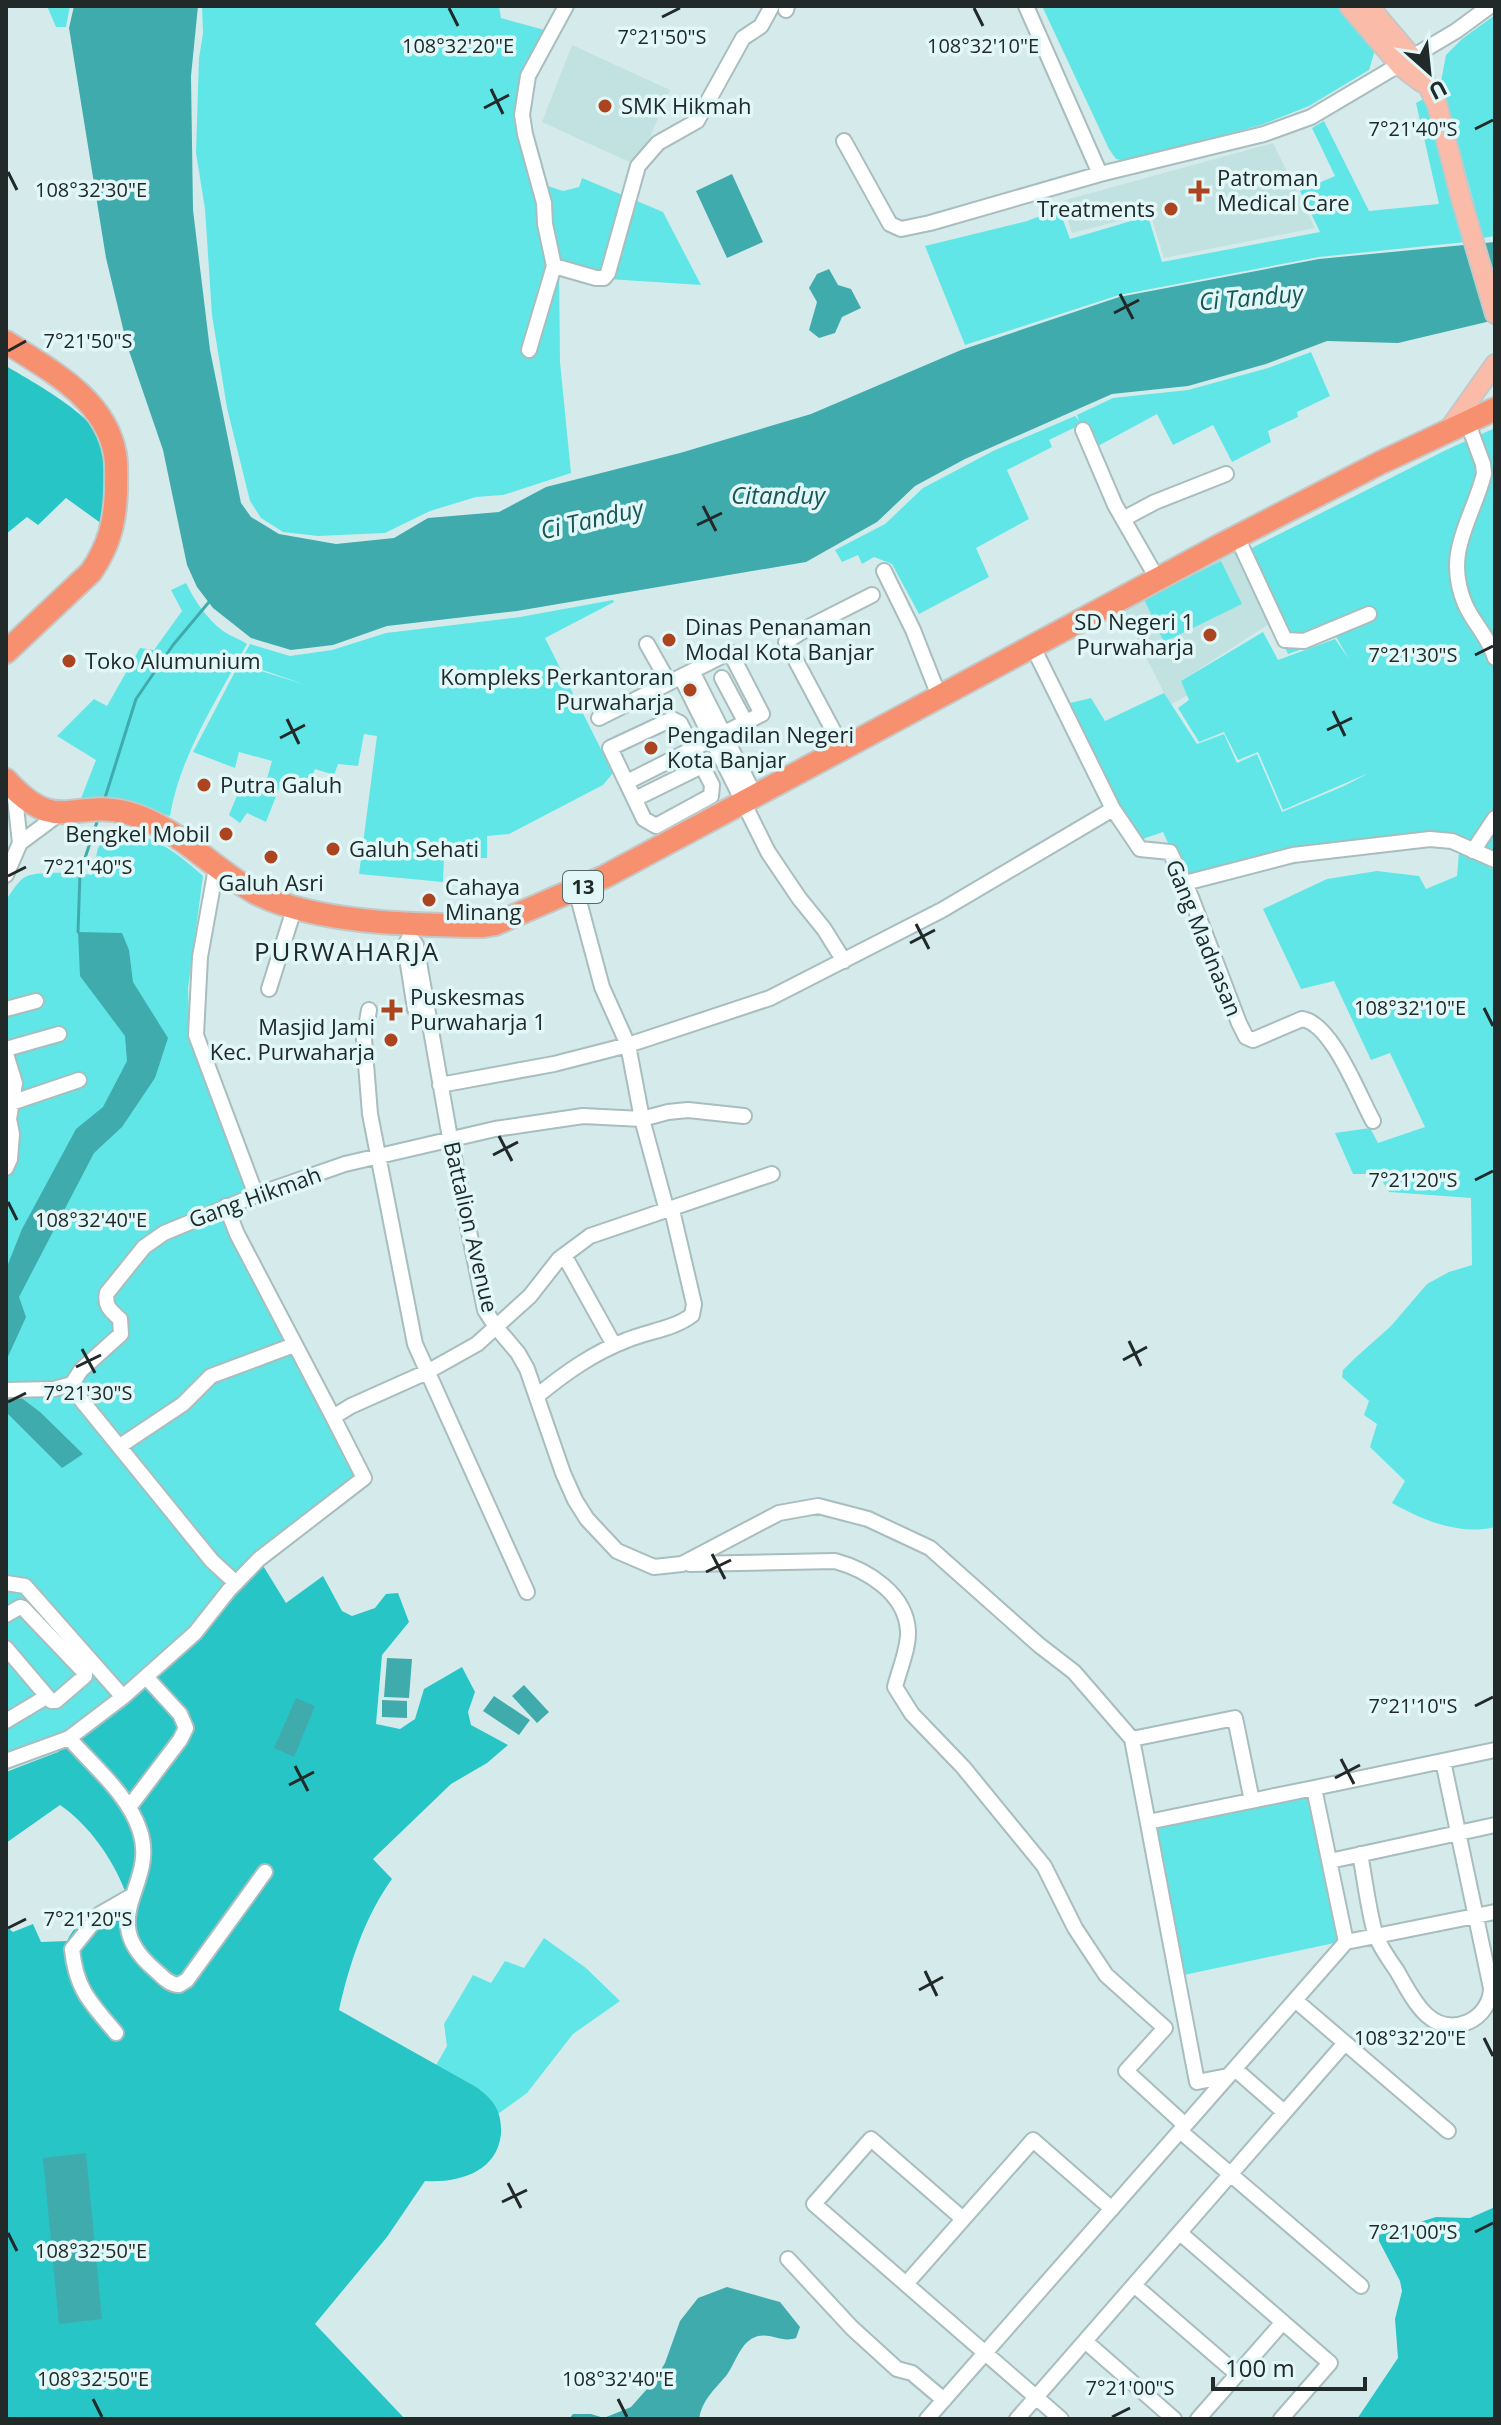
<svg xmlns="http://www.w3.org/2000/svg" width="1501" height="2425" viewBox="0 0 1501 2425" font-family="'Open Sans',sans-serif">
	<rect width="100%" height="100%" fill="#d5ebeb"/>
	<path fill="#c2e1e1" d="M572,45L670,90L638,166L542,122Z
		M1273,143L1315,228L1164,258L1150,213L1072,233L1062,201Z
		M1238,544L1272,622L1181,681L1188,695L1170,705L1122,609Z"/>
	<path fill="#61e6e7" d="M47,6H70L66,27H56Z
		M202,6H499L501,18L559,34L527,83L528,123L548,186L563,191L579,187L582,178L663,212L701,285L608,279L559,265L560,362L571,473L503,495L476,497L430,511L385,533L318,536L283,532L261,518L250,501L227,408L212,315L205,209L196,153L199,58L203,33Z
		M1042,6H1337L1375,50L1369,70L1309,106L1261,125L1126,161L1116,159L1109,149Z
		M1495,15V236L1483,238L1449,110L1439,92L1446,55L1462,39Z
		M1425,98L1431,108L1466,242L1319,257L1119,295L965,345L925,246L1027,221L1059,209L1070,239L1148,216L1162,262L1320,232L1300,191L1335,176L1312,128L1324,121L1369,211L1439,204L1416,103Z
		M1311,352L1330,396L1297,412L1298,417L1268,431L1271,442L1232,462L1213,425L1173,445L1157,414L1098,446L1086,422L1049,440L1052,447L1007,470L1029,519L976,548L989,577L919,614L892,564L874,557L862,564L858,555L842,562L835,550L885,524L923,488L993,451L1075,416L1079,421L1077,415L1113,398L1188,390L1268,368Z
		M1495,428V855L1430,835L1378,838L1292,850L1184,878L1163,832L1131,843L1066,704L1091,698L1105,721L1164,693L1197,744L1224,734L1237,763L1257,754L1282,812L1344,786L1369,773L1283,810L1258,752L1238,760L1224,732L1199,742L1178,708L1189,700L1181,681L1263,632L1278,660L1335,639L1349,659L1336,637L1288,654L1242,553L1446,450Z
		M1221,561L1242,604L1164,642L1144,599Z
		M186,583C195,601 207,619 223,631C230,636 240,639 247,644C218,698 180,755 170,816L133,806L80,801L96,760L57,736L94,699L107,706L140,648L154,650L182,611L171,590Z
		M613,600L614,602L545,638L613,773L603,785L509,834L487,836V858H444L443,882L359,874L377,736L364,734L358,766L338,764L334,775L315,769L305,795L280,786L266,822L247,813L240,823L229,815L242,783L264,789L272,761L239,752L235,768L193,752L239,664L306,685L240,662L250,644L290,656L332,650L386,633L520,617Z
		M111,829C152,835 173,849 203,876L188,988L190,1041L250,1193L222,1203L360,1476L256,1557L185,1636L83,1723L60,1735L6,1756V900C12,892 18,880 27,876C42,871 76,873 92,875L98,848Z
		M1459,852L1495,870V1527C1460,1536 1422,1520 1392,1503L1405,1481L1370,1447L1377,1424L1364,1415L1369,1401L1342,1377L1343,1370L1354,1359L1391,1326L1427,1284L1449,1272L1472,1265L1471,1198L1389,1192L1378,1174H1353L1335,1133L1370,1128L1378,1143L1425,1127L1390,1053L1371,1060L1334,981L1301,989L1263,909L1327,879L1377,871L1419,876L1426,889L1457,876Z
		M1309,1797L1339,1942L1184,1975L1154,1829Z
		M544,1938L586,1968L620,2001L573,2034L527,2093L498,2114L435,2067L447,2046L444,2024L473,1975L491,1983L505,1961L524,1968Z"/>
	<path fill="#28c5c6" d="M6,366C28,379 91,414 99,437C109,464 104,496 102,524L66,498L38,525L27,517L6,534Z
		M262,1564L286,1603L323,1576L342,1611L352,1616L375,1608L386,1594L398,1593L409,1622L382,1655L376,1724L400,1729L415,1719L424,1689L462,1667L475,1692L468,1712L471,1725L508,1745L487,1763L451,1784L373,1859L392,1879C365,1916 349,1965 339,2010L476,2087C494,2100 502,2111 501,2134C497,2172 459,2183 425,2181L387,2237L315,2324L405,2419H6V1926L13,1932L33,1924L41,1942L67,1941C79,1917 102,1903 125,1891C113,1859 88,1824 60,1805L6,1843V1772L58,1752L104,1719L223,1607Z
		M1495,2207V2419H1357L1398,2358L1395,2319L1402,2291L1400,2281L1379,2241V2235L1436,2217L1470,2218Z"/>
	<path fill="#40abad" d="M74,6H198L191,76L193,210L210,350L241,503L251,517L279,534L336,544L394,538L428,518L499,512L546,487L680,453L811,414L961,350L1119,297L1319,259L1495,242V320L1398,343L1327,341L1266,364L1188,386L1112,394L965,459L915,486L877,522L806,562L517,611L387,626L333,645L291,650L251,638L213,608L197,587L187,565L163,450L127,345L106,258L69,28Z
		M732,174L763,242L727,258L696,191Z
		M829,269L838,285L851,289L861,308L842,317L835,333L819,338L809,330L817,302L809,288L817,274Z
		M78,932L122,933L129,950L133,982L168,1038L155,1078L122,1127L94,1153L19,1297L26,1317L6,1361V1269L22,1229L76,1129L103,1107L127,1061L125,1036L80,976Z
		M6,1382L7,1387L40,1412L83,1454L62,1468L6,1412Z
		M387,1658L412,1659L409,1698L384,1697Z
		M524,1685L549,1712L537,1723L512,1696Z
		M494,1696L530,1720L519,1735L483,1711Z
		M296,1698L315,1706L294,1757L274,1748Z
		M382,1700L407,1701V1718L382,1717Z
		M86,2153L102,2319L59,2324L43,2158Z
		M727,2287L780,2302L800,2327L796,2338C782,2343 772,2333 758,2336C740,2341 736,2363 726,2376C714,2390 702,2400 699,2419H569L573,2414H591L604,2418L631,2407L654,2381L665,2363L680,2321L698,2298Z"/>
	<g fill="none" stroke-linecap="round" stroke-linejoin="round">
		<path stroke="#40abad" stroke-width="3" d="M104,801L136,699L173,645L209,602
			M78,932L80,873L98,819"/>
		<defs>
			<path id="minor" d="M1026,6L1100,174
				M786,10L787,6
				M844,141L890,224L901,229L930,223L1100,174L1264,134L1311,117L1456,31L1490,6
				M554,266L596,278H604L608,273L638,166L658,143L697,121L743,38L761,26L772,6
				M529,350L554,266L545,224L544,203L525,134L522,115L528,76L566,6
				M1467,421L1483,464L1484,474C1472,521 1443,552 1465,604C1473,623 1489,637 1495,658
				M1083,430L1115,505L1158,580
				M1123,519L1155,502L1226,474
				M1237,537L1285,640L1304,641L1369,614
				M884,571L913,630L939,696
				M647,644L669,683
				M1033,647L1113,809L1140,849L1170,852L1191,897L1239,1023L1246,1037L1253,1040L1302,1019C1332,1023 1359,1096 1373,1121
				M692,671L754,794
				M681,677L768,852L799,898L824,929L844,961
				M722,678L746,723
				M599,718L730,652L762,714L627,782
				M672,719L680,723L712,785L711,796L656,826L644,819L610,748Z
				M842,747L786,642L809,627L872,595
				M635,799L702,766
				M20,843L59,814
				M1473,851L1495,818
				M216,868L200,957L196,1035L256,1195
				M6,875L20,843L14,789
				M1185,883L1293,855L1430,839L1452,841L1495,860
				M576,890L602,987L628,1045L642,1119L667,1211
				M410,930V937L405,945L415,1009L428,1016
				M410,937L416,945L450,1138L485,1310L496,1327L518,1353L527,1369L563,1473L575,1500L587,1519L617,1551L654,1567L682,1564L779,1513L818,1506L868,1519L930,1548L1039,1645L1074,1672L1132,1739L1197,2082L1228,2076
				M269,989L295,906
				M6,1009L36,1001
				M369,1010L364,1039L370,1114L415,1344L527,1592
				M6,1049L59,1034
				M6,1054L15,1083L9,1119L12,1134L10,1159L6,1168
				M440,1085L554,1064L628,1045L770,998L942,910L1113,809
				M8,1104L79,1080
				M226,1206L237,1234L333,1417
				M564,1255L614,1345
				M72,1384L81,1370L121,1334L120,1319C111,1311 104,1306 107,1293L144,1247L164,1233L256,1195L345,1164L495,1129L583,1116L642,1119L668,1112L688,1110L744,1116
				M72,1384L74,1391L212,1561L236,1583
				M6,1390L54,1389L72,1384
				M537,1396C565,1373 593,1353 627,1340C649,1331 674,1329 692,1315L694,1304L672,1210
				M120,1446L183,1404L211,1376L294,1345
				M690,1564L835,1561C868,1570 906,1594 908,1631C909,1648 899,1670 895,1687L912,1714L963,1767L1044,1866L1075,1928L1106,1975L1165,2028L1126,2071L1185,2125
				M6,1583L25,1586L123,1697
				M6,1615L20,1607L23,1608L85,1673V1676L56,1701H51L6,1648
				M6,1721L46,1697
				M69,1738C94,1767 128,1794 140,1831C158,1886 94,1917 154,1969C162,1976 169,1985 179,1985L187,1980L265,1872
				M1132,1739L1235,1718L1252,1801
				M6,1761L69,1738L123,1697L195,1633L229,1590L259,1559L364,1478L333,1417L351,1406L427,1372L477,1344L530,1296L559,1259L590,1236L772,1174
				M130,1806L180,1740L186,1728L180,1714L147,1678
				M1148,1822L1314,1788
				M1360,1854C1365,1880 1368,1908 1375,1933C1379,1946 1389,1959 1397,1971C1412,1997 1430,2038 1468,2022C1482,2016 1491,2002 1491,1988L1443,1761
				M1330,1861L1495,1825
				M1346,1942L1314,1788L1495,1750
				M1295,2000L1448,2131
				M116,2033C91,2003 76,1990 72,1949L100,1914L133,1895
				M1235,2069L1284,2112
				M1180,2131L1361,2286
				M963,2219L871,2139L814,2204L1061,2419
				M1180,2233L1330,2363L1281,2419
				M788,2259L852,2328L897,2369L912,2373L944,2400
				M906,2284L1033,2140L1112,2209
				M1134,2285L1237,2374
				M1085,2341L1174,2419
				M927,2419L1346,1942L1495,1912
				M1017,2419L1345,2043
				M1198,2419L1283,2322"/>
			<path id="major" d="M1349,6L1400,66L1421,82
				M1369,6L1413,58L1437,104L1460,195L1495,314
				M1449,429L1495,364"/>
			<path id="highway" d="M6,342C49,370 105,398 115,454C117,466 116,479 116,491C115,522 109,546 91,572L6,652
				M6,780C58,837 71,798 128,813C178,827 212,869 256,893C315,924 417,925 483,926L495,924L604,877L1219,546L1380,463L1495,409"/>
		</defs>
		<use href="#minor" stroke="#a8bdbd" stroke-width="18"/>
		<use href="#major" stroke="#c5c7c7" stroke-width="22"/>
		<use href="#highway" stroke="#c5c7c7" stroke-width="26"/>
		<use href="#minor" stroke="#fff" stroke-width="14"/>
		<use href="#major" stroke="#fabca9" stroke-width="18"/>
		<use href="#highway" stroke="#f6906f" stroke-width="22"/>
	</g>
	<path fill="none" stroke="#212929" stroke-width="3" d="M449,8L458,26M974,8L983,26M662,17L680,8M491,89L503,114M484,108L509,95M1475,129L1493,120M8,172L17,190M1120,294L1133,319M1114,313L1139,300M8,351L26,341M703,506L716,531M697,525L722,513M1475,655L1493,646M1333,711L1345,736M287,719L299,744M1327,730L1352,718M280,738L305,725M8,876L26,867M916,924L929,949M910,943L935,930M1484,1008L1493,1026M499,1136L512,1161M493,1155L518,1142M1475,1180L1493,1171M8,1202L17,1220M1129,1341L1141,1366M82,1349L95,1373M1123,1360L1147,1347M76,1367L101,1355M8,1402L26,1393M712,1554L725,1579M706,1572L731,1560M1475,1706L1493,1697M1341,1759L1354,1784M295,1766L308,1791M1335,1778L1360,1765M289,1785L314,1772M8,1928L26,1919M925,1971L937,1996M919,1990L943,1977M1484,2038L1493,2056M508,2183L521,2208M502,2202L527,2190M1475,2232L1493,2223M8,2233L17,2251M93,2399L102,2417M618,2399L627,2417M1112,2417L1130,2408"/>
	<g fill="#ab441f" stroke="#e2f8f8" stroke-width="3">
		<circle cx="605" cy="106" r="8"/>
		<path d="M1195 179h8v8h8v8h-8v8h-8v-8h-8v-8h8z"/>
		<circle cx="1171" cy="209" r="8"/>
		<circle cx="1210" cy="635" r="8"/>
		<circle cx="669" cy="640" r="8"/>
		<circle cx="69" cy="661" r="8"/>
		<circle cx="690" cy="690" r="8"/>
		<circle cx="651" cy="748" r="8"/>
		<circle cx="204" cy="785" r="8"/>
		<circle cx="226" cy="834" r="8"/>
		<circle cx="333" cy="849" r="8"/>
		<circle cx="271" cy="857" r="8"/>
		<circle cx="429" cy="900" r="8"/>
		<path d="M388 998h8v8h8v8h-8v8h-8v-8h-8v-8h8z"/>
		<circle cx="391" cy="1040" r="8"/>
	</g>
	<g text-anchor="middle" stroke-width="7" stroke-linejoin="round" paint-order="stroke">
		<rect fill="#e2f8f8" stroke="#5b6767" stroke-width="2" x="563" y="871" width="40" height="32" rx="6"/>
		<g font-size="20" font-weight="bold" fill="#212929">
			<text x="583" y="894">13</text>
		</g>
		<g font-size="22" fill="#212929" stroke="#e2f8f8" text-anchor="start">
			<text x="621" y="114">SMK Hikmah</text>
			<text x="1217" y="186">Patroman<tspan x="1217" dy="25">Medical Care</tspan></text>
			<text x="1155" y="217" text-anchor="end">Treatments</text>
			<text x="1194" y="630" text-anchor="end">SD Negeri 1<tspan x="1194" dy="25">Purwaharja</tspan></text>
			<text x="685" y="635">Dinas Penanaman<tspan x="685" dy="25">Modal Kota Banjar</tspan></text>
			<text x="85" y="669">Toko Alumunium</text>
			<text x="674" y="685" text-anchor="end">Kompleks Perkantoran<tspan x="674" dy="25">Purwaharja</tspan></text>
			<text x="667" y="743">Pengadilan Negeri<tspan x="667" dy="25">Kota Banjar</tspan></text>
			<text x="220" y="793">Putra Galuh</text>
			<text x="210" y="842" text-anchor="end">Bengkel Mobil</text>
			<text x="349" y="857">Galuh Sehati</text>
			<text x="271" y="891" text-anchor="middle">Galuh Asri</text>
			<text x="445" y="895">Cahaya<tspan x="445" dy="25">Minang</tspan></text>
			<text x="410" y="1005">Puskesmas<tspan x="410" dy="25">Purwaharja 1</tspan></text>
			<text x="375" y="1035" text-anchor="end">Masjid Jami<tspan x="375" dy="25">Kec. Purwaharja</tspan></text>
		</g>
		<g font-size="22" fill="#212929" stroke="#e2f8f8">
			<text transform="translate(1204 938) rotate(68)" y="8">Gang Madnasan</text>
			<text transform="translate(255 1197) rotate(-20)" y="8">Gang Hikmah</text>
			<text transform="translate(471 1227) rotate(77)" y="8">Battalion Avenue</text>
		</g>
		<g font-size="24" font-style="italic" fill="#1a5657" stroke="#e2f8f8">
			<text transform="translate(1251 298) rotate(-5)" y="8">Ci Tanduy</text>
			<text x="778" y="504">Citanduy</text>
			<text transform="translate(592 520) rotate(-13)" y="8">Ci Tanduy</text>
		</g>
		<g font-size="26" letter-spacing="2" fill="#212929" stroke="#e2f8f8">
			<text x="347" y="961">PURWAHARJA</text>
		</g>
	</g>
	<g font-size="20" text-anchor="middle" fill="#212929" stroke="#e2f8f8" stroke-width="7" stroke-linejoin="round" paint-order="stroke">
		<text x="662" y="44">7°21'50"S</text>
		<text x="458" y="53">108°32'20"E</text>
		<text x="983" y="53">108°32'10"E</text>
		<text x="1413" y="136">7°21'40"S</text>
		<text x="91" y="197">108°32'30"E</text>
		<text x="88" y="348">7°21'50"S</text>
		<text x="1413" y="662">7°21'30"S</text>
		<text x="88" y="874">7°21'40"S</text>
		<text x="1410" y="1015">108°32'10"E</text>
		<text x="1413" y="1187">7°21'20"S</text>
		<text x="91" y="1227">108°32'40"E</text>
		<text x="88" y="1400">7°21'30"S</text>
		<text x="1413" y="1713">7°21'10"S</text>
		<text x="88" y="1926">7°21'20"S</text>
		<text x="1410" y="2045">108°32'20"E</text>
		<text x="1413" y="2239">7°21'00"S</text>
		<text x="91" y="2258">108°32'50"E</text>
		<text x="93" y="2386">108°32'50"E</text>
		<text x="618" y="2386">108°32'40"E</text>
		<text x="1130" y="2395">7°21'00"S</text>
	</g>
	<rect width="1501" height="2425" fill="none" stroke="#212929" stroke-width="16"/>
	<g transform="translate(1429 72) rotate(153)" stroke="#e2f8f8" stroke-width="6" paint-order="stroke">
	<path d="M0-6L14 30L0 20L-14 30Z" fill="#212929"/>
	<text y="-12" font-size="22" font-weight="bold" text-anchor="middle" fill="#212929">U</text>
	</g>
	<path d="M1213 2377v12h152v-12" fill="none" stroke="#212929" stroke-width="4"/>
	<text x="1225" y="2377" font-size="24" fill="#212929" stroke="#e2f8f8" stroke-width="6" paint-order="stroke">100 m</text>
</svg>
